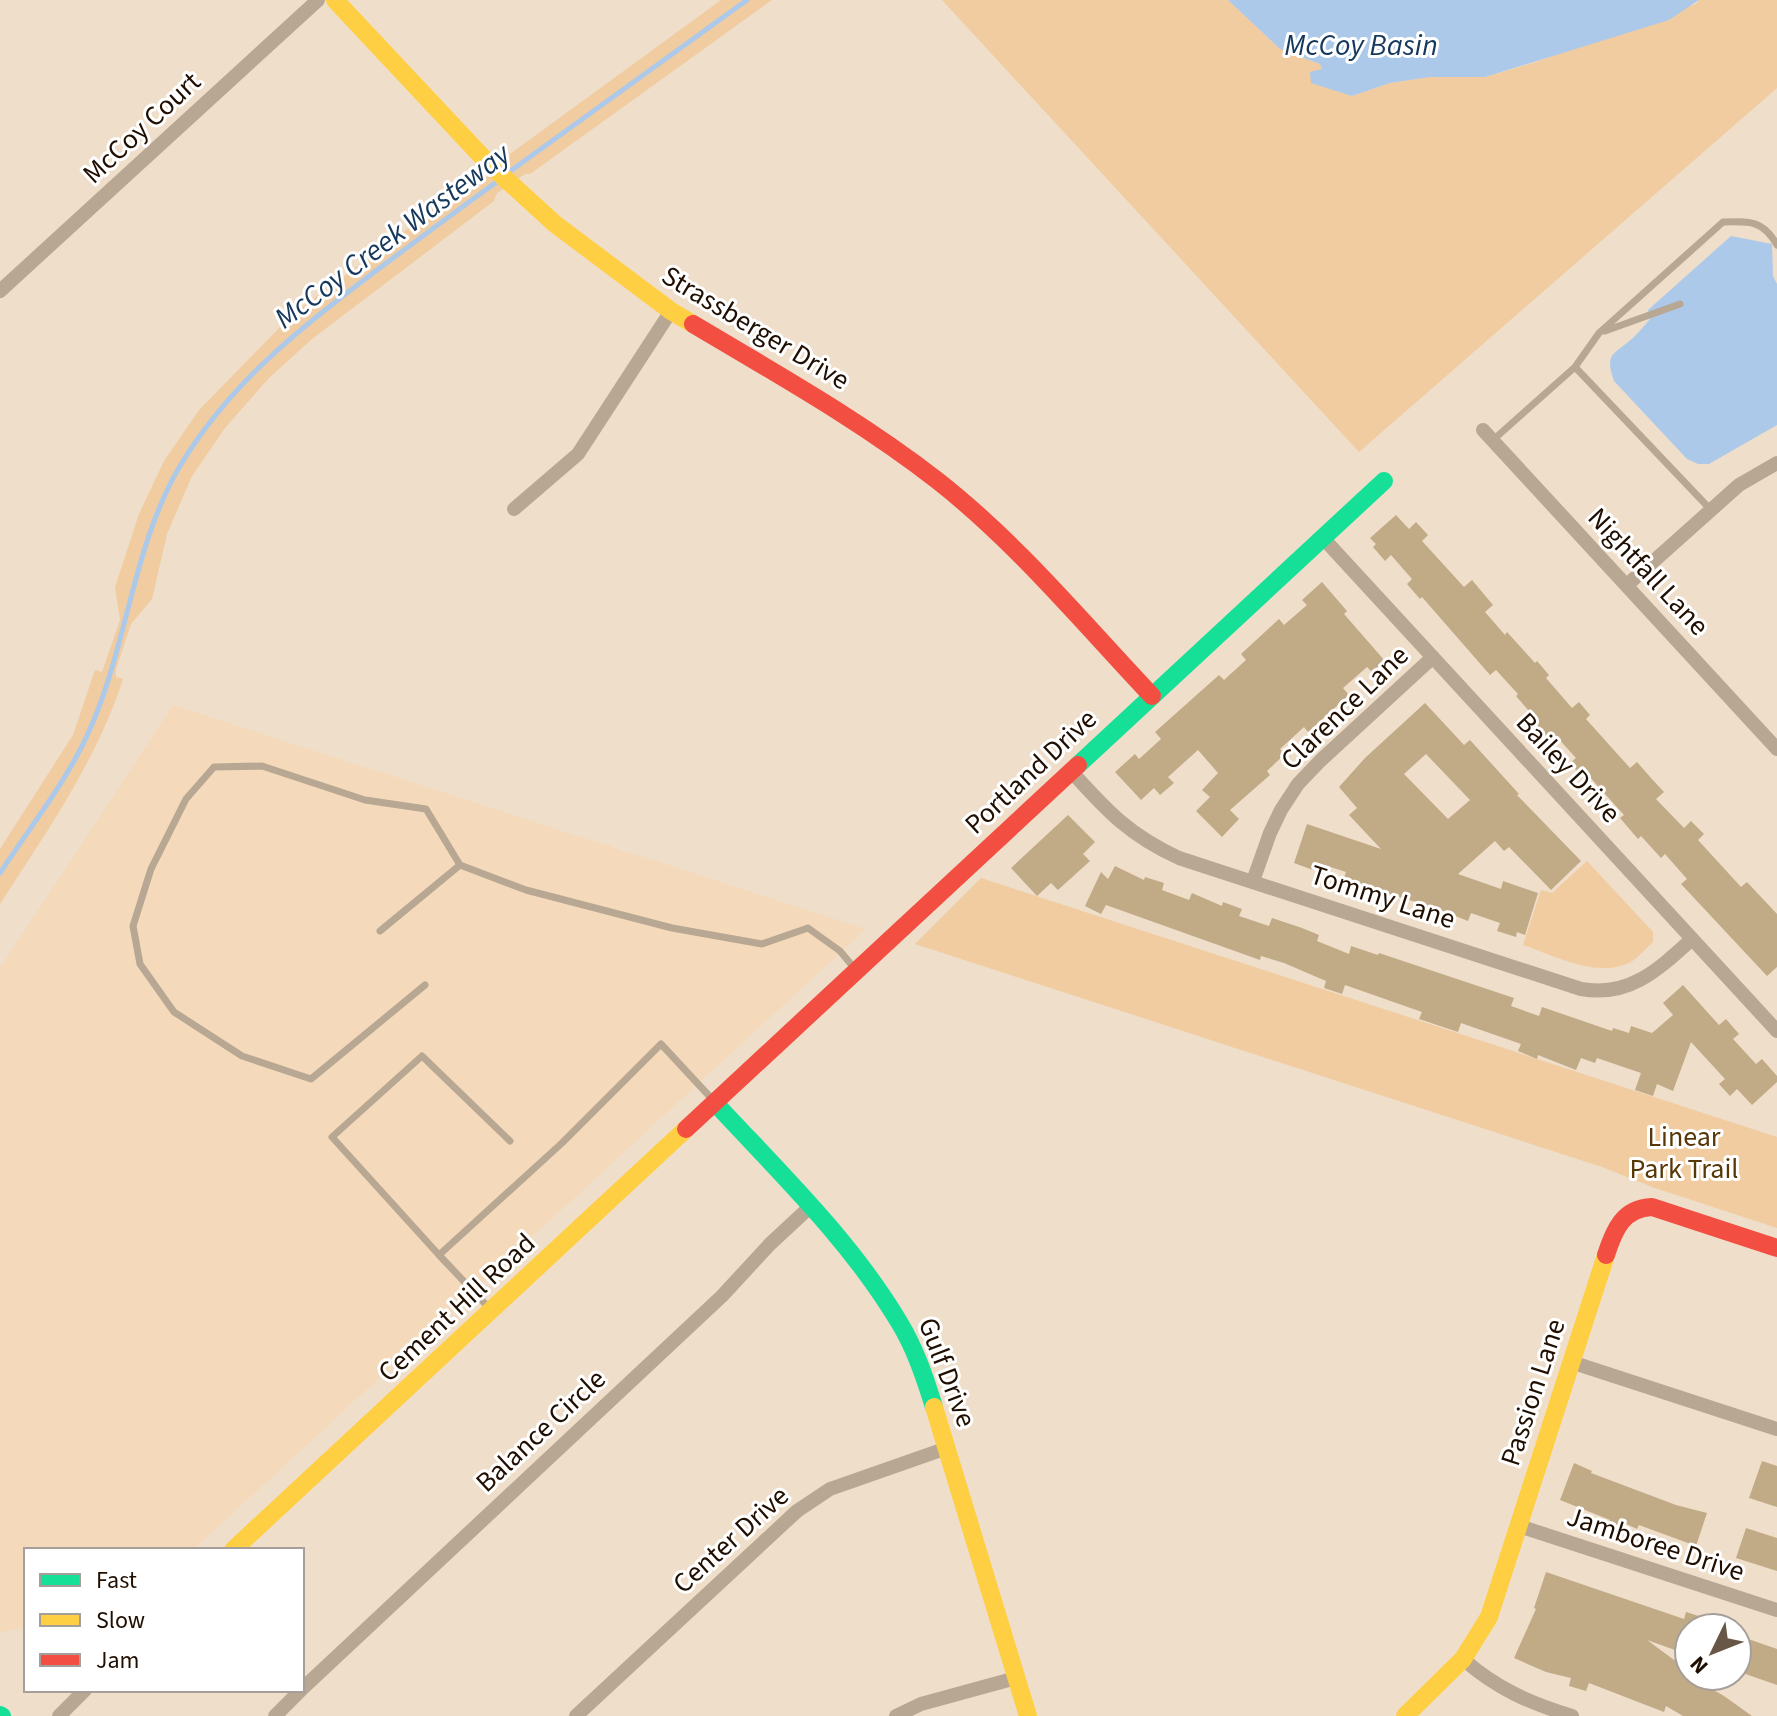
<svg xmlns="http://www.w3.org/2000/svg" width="1777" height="1716" viewBox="0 0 1777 1716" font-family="'Source Sans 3',sans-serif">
	<rect width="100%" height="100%" fill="#efdeca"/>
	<path fill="#f4dabb" d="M173,705L866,929L193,1550H26V1628L0,1632V968Z"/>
	<path fill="#f0cca0" d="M721,0H772L530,174H525L497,193L494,201L312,339L269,378L225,428L192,476L167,534L152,599L131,624L116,669V677L123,679C97,760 46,833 0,904V849L73,735L95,670L102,672L120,620L115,587L139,514L164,461L199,410L293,314L473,180H482L509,160L510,154Z
		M942,0H1228L1280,49L1320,64L1352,96L1390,83L1430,77H1485L1536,62L1696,4L1699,0H1777V88L1359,452Z
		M1587,861L1653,932V942C1646,948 1640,955 1634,960C1601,981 1555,956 1523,945L1541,890L1552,893Z
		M981,878L1777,1137V1228L1652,1187L1602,1167L915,944Z"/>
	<path fill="#acc9ea" d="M1228,0H1699L1669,20L1485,77H1430L1390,83L1352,96L1311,83L1310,72L1322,69L1320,64L1280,49Z
		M1731,236L1772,244L1773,276L1777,284V425L1709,464H1698L1687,459L1614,381C1606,357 1610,356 1627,343C1636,336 1643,327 1650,319L1648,310Z"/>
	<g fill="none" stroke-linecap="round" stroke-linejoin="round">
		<path stroke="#acc9ea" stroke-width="5" d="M509,172L747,0
			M0,873C30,827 68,780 90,729C127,646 133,545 180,466C231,381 303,326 381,267C420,238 459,209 498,181"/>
	</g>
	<path fill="#c1aa86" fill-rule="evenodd" d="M1396,515L1409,529L1416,522L1428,535L1422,541L1464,587L1472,580L1493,605L1485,612L1505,635L1507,632L1535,663L1537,661L1549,675L1546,678L1572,708L1579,702L1590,715L1586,719L1630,768L1637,762L1651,778L1664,792L1656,799L1684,828L1691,821L1704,834L1698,840L1741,887L1747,882L1777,914V967L1767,976L1681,884L1687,879L1665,854L1661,858L1641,836L1638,839L1620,818L1624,815L1587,774L1583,778L1570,763L1576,758L1556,736L1550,741L1532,721L1535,718L1516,696L1518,694L1496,670L1490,675L1422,597L1420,599L1407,584L1412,579L1391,555L1385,561L1373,547L1376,544L1370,538Z
		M1322,582L1347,611L1344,614L1385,661L1372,672L1367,667L1343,688L1349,695L1308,732L1304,727L1280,749L1285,754L1267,771L1270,775L1230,810L1239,819L1222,837L1196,811L1210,797L1202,790L1218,773L1198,750L1168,777L1174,783L1160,795L1154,788L1141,800L1115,772L1135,754L1139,759L1161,739L1155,732L1219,675L1224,680L1246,660L1241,654L1279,619L1284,625L1307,605L1302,600Z
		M1425,703L1464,745L1470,740L1519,794L1517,795L1581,861L1551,890L1509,847L1504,851L1495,841L1458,874L1501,889L1503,881L1538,893L1525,935L1517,932L1516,937L1497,931L1500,923L1471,913L1468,921L1433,907L1355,884L1356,882L1344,878L1346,872L1315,862L1313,870L1294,863L1307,824L1381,849L1349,815L1357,808L1339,787L1365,758ZM1426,754L1470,800L1448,819L1404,774Z
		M1068,815L1095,842L1083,854L1090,861L1058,890L1051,883L1037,896L1011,868Z
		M1115,866L1144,880L1145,877L1164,883L1162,890L1189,900L1192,893L1222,906L1223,902L1242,909L1239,916L1269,926L1272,918L1302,928L1319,935L1317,941L1349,954L1351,946L1378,955L1379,953L1514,998L1511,1006L1539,1016L1542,1007L1612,1031L1613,1028L1629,1033L1631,1026L1652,1033L1673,1015L1663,1003L1683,985L1719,1025L1726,1019L1739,1034L1733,1039L1756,1064L1762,1059L1777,1076V1082L1752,1105L1737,1089L1730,1096L1719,1084L1725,1079L1691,1042L1673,1091L1657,1084L1653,1096L1635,1090L1641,1073L1597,1058L1595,1063L1581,1058L1576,1070L1538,1055L1537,1059L1518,1051L1521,1044L1461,1023L1458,1032L1419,1019L1422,1012L1345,985L1342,994L1324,988L1326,981L1284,963L1261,956L1260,960L1106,905L1101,914L1085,906L1101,872L1108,879Z
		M1762,1461L1777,1466V1507L1749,1498Z
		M1574,1463L1592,1471L1591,1473L1676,1505L1707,1513L1696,1546L1639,1525L1637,1529L1624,1523L1622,1529L1609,1524L1610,1520L1560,1500Z
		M1746,1528L1777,1538V1571L1736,1558Z
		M1546,1572L1684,1619L1686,1612L1727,1625V1628H1689V1655L1647,1640L1689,1671V1676L1724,1696L1752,1716H1683L1666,1706L1664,1712L1589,1683L1586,1691L1569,1686L1571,1678L1546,1672L1514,1658L1536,1609L1534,1608Z
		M1737,1635L1777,1649V1685L1737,1671Z"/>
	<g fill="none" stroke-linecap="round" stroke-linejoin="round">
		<path stroke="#b8a792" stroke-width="7" d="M1605,331L1680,304
			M1575,367L1710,509
			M1493,440L1575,367L1599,333L1723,222C1749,221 1763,220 1777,245
			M380,931L460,865L526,890L672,928L762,944L808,928L840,951L855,969
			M425,985L311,1079L242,1056L174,1012L140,964L133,926L151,869L186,799L214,767L262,766L365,800L426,809L460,865
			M439,1255L332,1137L422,1056L510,1141
			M490,1309L439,1255L562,1143L661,1044L712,1099"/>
		<path stroke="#b8a792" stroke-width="14" d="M0,291L318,0
			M1483,430L1777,749
			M514,509L578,454L671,311
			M1323,538L1777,1031
			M1627,585L1739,485L1777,463
			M1071,771C1107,811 1129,835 1179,858L1581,989C1629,998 1659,969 1692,939
			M1253,881L1270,833L1281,810L1298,784L1320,761L1433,657
			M1571,1362L1777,1429
			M1519,1526L1777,1610
			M1463,1659C1497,1689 1530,1703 1572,1716
			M302,1689L722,1296L770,1244L811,1206
			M59,1716L85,1690
			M275,1716L301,1690
			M576,1716L797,1511L830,1489L947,1448
			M896,1716L921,1704L1016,1678"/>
		<path stroke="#16e098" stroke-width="18" d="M1078,765L1384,481
			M716,1104C780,1173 850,1240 899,1322C915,1348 925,1378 934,1407
			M0,1715L2,1716"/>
		<path stroke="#ffcf43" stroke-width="18" d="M335,0L487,162L555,224L671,311L693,324
			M934,1407L1028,1716
			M233,1550L686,1129
			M1405,1716L1463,1659L1489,1617L1606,1255"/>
		<path stroke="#f24e42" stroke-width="18" d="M693,324C777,374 861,421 938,481C1017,543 1083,623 1152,696
			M686,1129L1078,765
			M1606,1255C1614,1230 1623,1208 1652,1207L1777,1248"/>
	</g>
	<g text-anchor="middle" stroke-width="6" stroke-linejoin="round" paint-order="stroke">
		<g font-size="28" fill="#200e00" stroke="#fff">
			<text transform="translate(141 127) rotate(-43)" y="10">McCoy Court</text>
			<text transform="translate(756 327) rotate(31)" y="10">Strassberger Drive</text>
			<text transform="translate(1649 571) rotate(47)" y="10">Nightfall Lane</text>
			<text transform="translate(1344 707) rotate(-44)" y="10">Clarence Lane</text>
			<text transform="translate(1569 767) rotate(47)" y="10">Bailey Drive</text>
			<text transform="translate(1030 771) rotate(-43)" y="10">Portland Drive</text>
			<text transform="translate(1383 896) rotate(18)" y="10">Tommy Lane</text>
			<text transform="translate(456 1307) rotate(-43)" y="10">Cement Hill Road</text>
			<text transform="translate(948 1372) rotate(69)" y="10">Gulf Drive</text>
			<text transform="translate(1532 1392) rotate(-72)" y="10">Passion Lane</text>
			<text transform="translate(540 1430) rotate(-43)" y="10">Balance Circle</text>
			<text transform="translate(730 1539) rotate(-42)" y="10">Center Drive</text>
			<text transform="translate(1656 1543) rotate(18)" y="10">Jamboree Drive</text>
		</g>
		<g font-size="28" fill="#573706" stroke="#fff">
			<text x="1684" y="1146">Linear<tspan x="1684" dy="32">Park Trail</tspan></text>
		</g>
		<g font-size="30" font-style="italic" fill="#16385c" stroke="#fff">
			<text x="1361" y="55">McCoy Basin</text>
			<text transform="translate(392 236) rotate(-37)" y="10">McCoy Creek Wasteway</text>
		</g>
	</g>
	<rect x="24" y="1548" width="280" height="144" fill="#ffffff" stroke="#a69f99" stroke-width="2"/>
	<rect x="40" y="1574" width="40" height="12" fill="#16e098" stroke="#a69f99" stroke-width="2"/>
	<text x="96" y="1588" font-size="24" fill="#200e00">Fast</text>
	<rect x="40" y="1614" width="40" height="12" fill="#ffcf43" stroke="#a69f99" stroke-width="2"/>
	<text x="96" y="1628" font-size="24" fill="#200e00">Slow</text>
	<rect x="40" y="1654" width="40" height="12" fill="#f24e42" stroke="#a69f99" stroke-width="2"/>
	<text x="96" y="1668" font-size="24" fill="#200e00">Jam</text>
	<g transform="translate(1713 1652) rotate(227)"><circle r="38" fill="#ffffff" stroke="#a69f99" stroke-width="2"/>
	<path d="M0-6L14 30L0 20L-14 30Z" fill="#685747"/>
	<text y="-12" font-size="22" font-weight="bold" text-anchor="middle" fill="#200e00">N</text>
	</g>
</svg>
